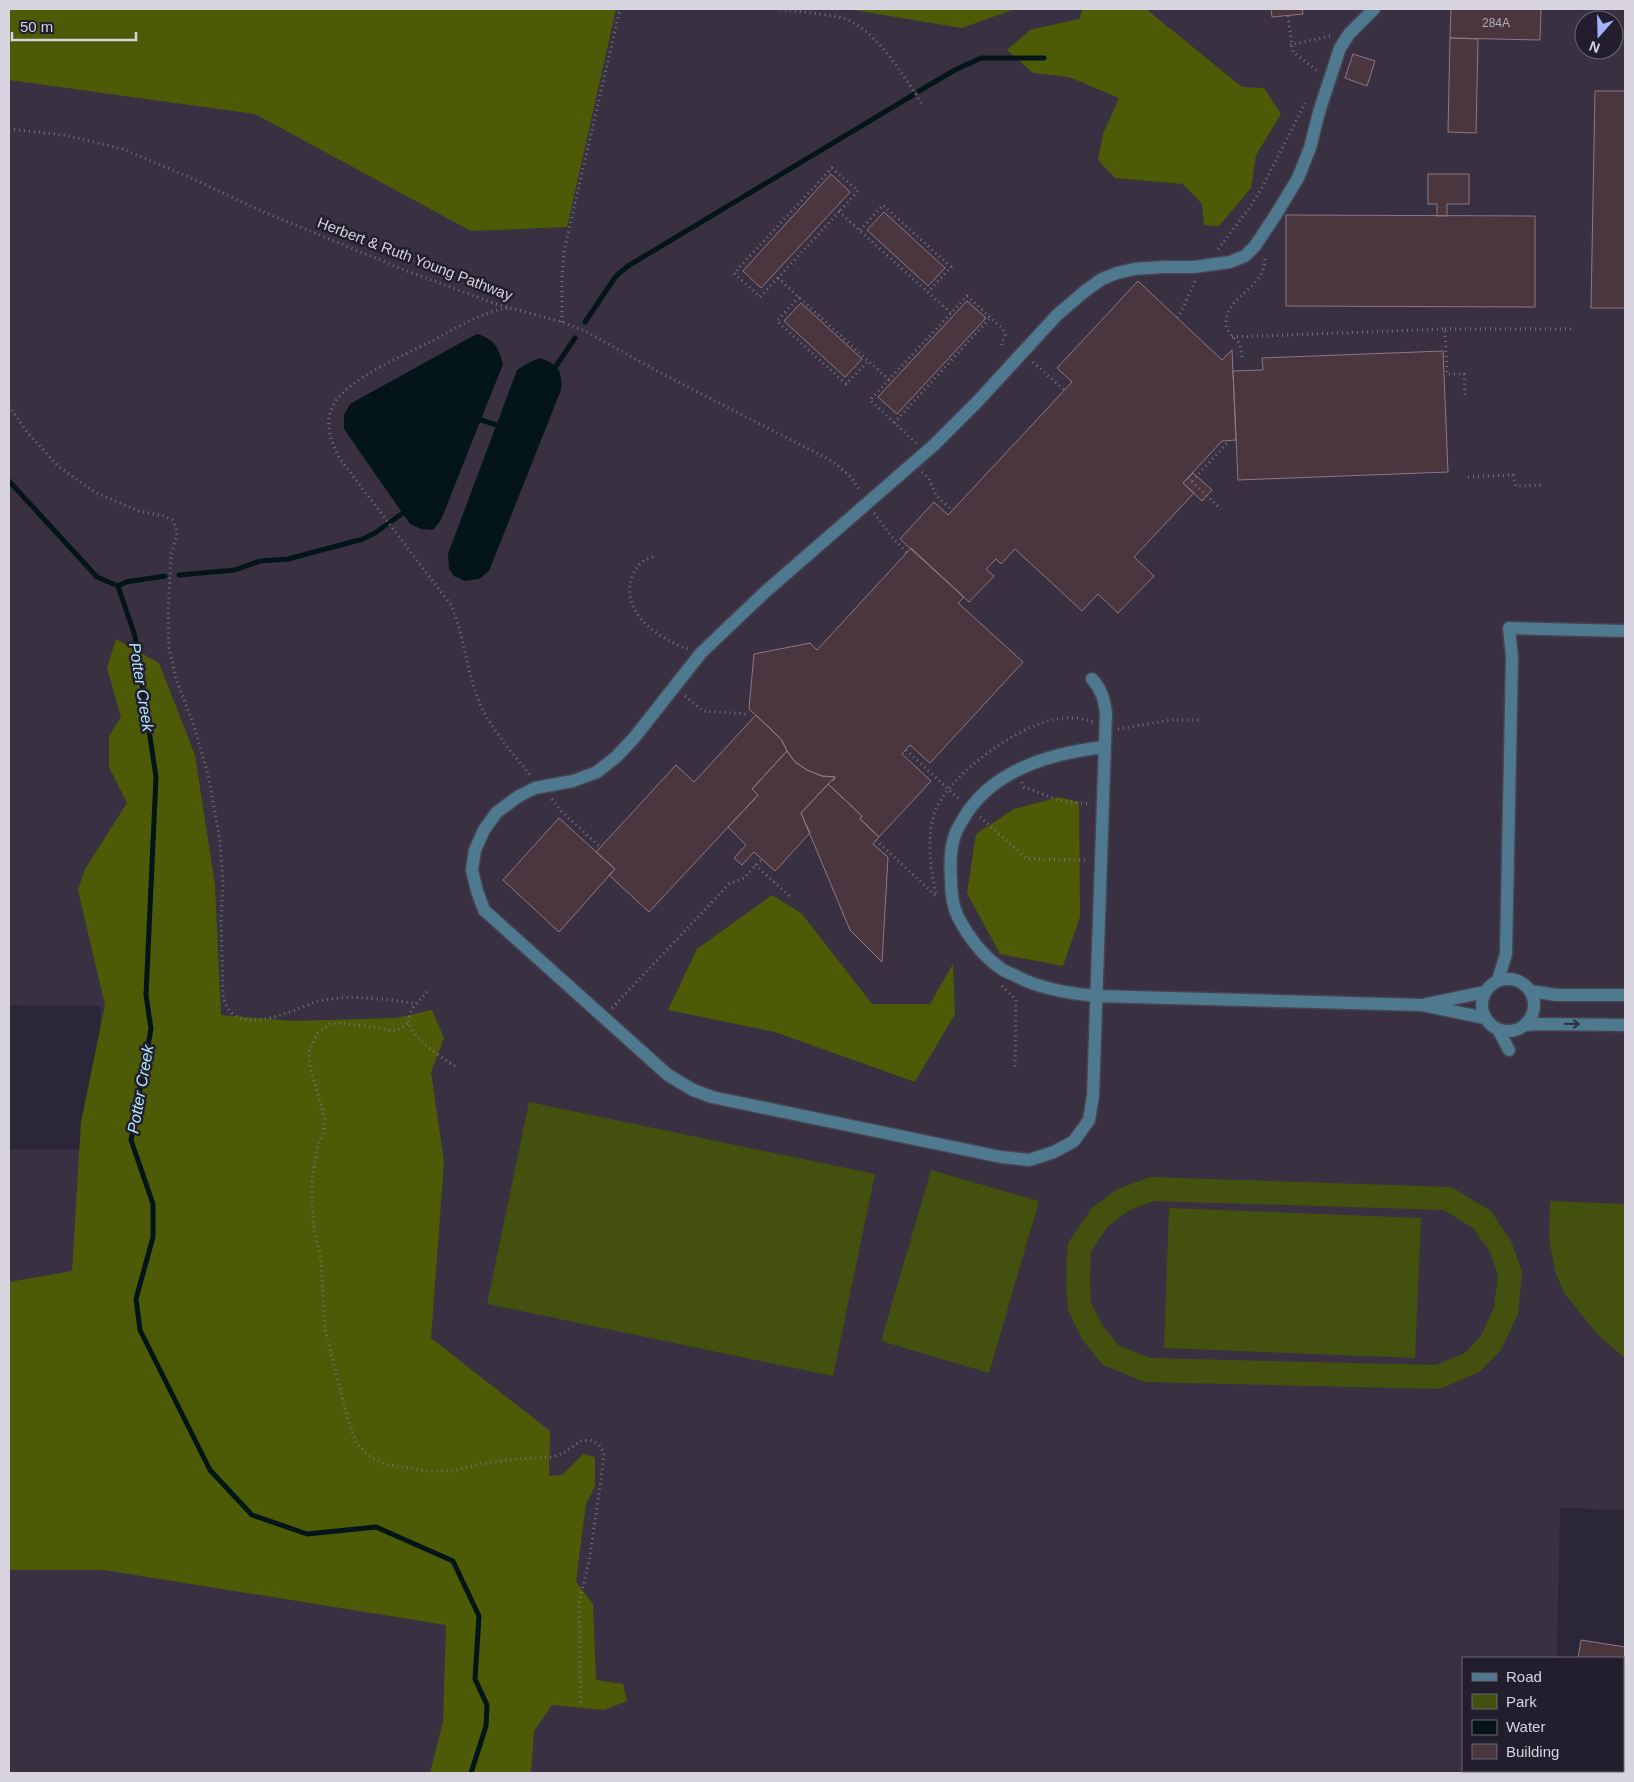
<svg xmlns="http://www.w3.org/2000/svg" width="1634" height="1782" viewBox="0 0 1634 1782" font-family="Arial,sans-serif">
	<rect width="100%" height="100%" fill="#2c2738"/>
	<path fill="#393141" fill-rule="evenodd" d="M9,9H1625V1510L1560,1508L1557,1658H1463V1771H1623V1752H1625V1773H9V1149H100L101,1006L9,1005ZM1584,20H1614V50H1584Z"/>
	<path fill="#44500d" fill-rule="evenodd" d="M529,1102L875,1174L833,1376L487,1304Z
		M931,1170L1039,1201L989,1373L881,1341Z
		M1150,1177L1451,1187L1491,1211L1511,1241L1522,1272L1518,1314L1501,1350L1479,1372L1440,1389L1145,1382L1103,1365L1082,1339L1068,1310L1066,1279L1068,1243L1092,1208L1118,1189ZM1154,1201L1444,1210L1474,1229L1490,1252L1498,1275L1494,1307L1481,1336L1465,1353L1436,1365L1150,1358L1118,1345L1103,1326L1091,1303L1090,1279L1091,1251L1109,1225L1130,1210Z
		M1550,1201L1625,1204V1358L1598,1335L1564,1293L1555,1271L1549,1239Z
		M1169,1208L1421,1218L1415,1358L1164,1348Z"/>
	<path fill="#4d5b07" d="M9,9H616L567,227L471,231L255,114L9,80Z
		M848,9H1015L962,28Z
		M1083,9H1146L1242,87L1264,88L1281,114L1256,155L1251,188L1219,226L1204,225L1202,204L1183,184L1115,178L1098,160L1103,134L1119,98L1069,77L1033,73L1007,50L1030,30L1079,19Z
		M116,639L159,663L195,755L215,885L221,1015L294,1021L396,1018L432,1010L444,1038L431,1072L444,1162L431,1338L550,1431L549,1476L562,1475L583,1454L595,1457V1486L586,1504L576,1582L593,1604L596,1680L623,1684L627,1701L604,1710L552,1705L534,1731L531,1773H430L443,1722L446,1625L104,1570H9V1282L72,1271L81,1122L105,1005L78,890L85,869L127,803L109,767V736L121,717L107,668Z
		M1059,797L1079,802L1080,917L1063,966L1000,954L967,893L976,834L1014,809Z
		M772,895L802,914L872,1004H930L953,964L955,1014L915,1082L775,1032L668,1010L697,949Z"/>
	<path fill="#041519" d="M478,334C495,341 498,346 503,364L441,520L433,530L421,529L410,524L344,429V415L350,404L471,337Z
		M540,358C558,364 563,371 561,390L489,571L479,579L465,581L454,576L449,569L448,554L517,370L528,363Z"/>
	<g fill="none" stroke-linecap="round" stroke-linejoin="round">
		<path stroke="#041519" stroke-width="5" d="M919,91L955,70L981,58H1044
			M585,322L616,276L628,266L913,95
			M556,366L575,338
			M481,420L497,425
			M9,481L97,577L118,586L135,636L156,777L146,995L151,1029L131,1140L153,1204V1237L136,1299L140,1330L210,1470L252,1515L307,1534L376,1527L453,1561L479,1616L475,1679L487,1705L486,1726L471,1773
			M179,575L235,570L260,561L288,559L363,539L375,533L403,513
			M118,586L126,582L165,576"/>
	</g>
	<path fill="#49363f" stroke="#8e7882" d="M1271,9H1302L1303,14L1272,17Z
		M1451,9H1541L1540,40L1450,38Z
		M1450,38L1478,39L1476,133L1448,132Z
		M1353,54L1375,61L1367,86L1345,78Z
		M1595,91H1625V308H1591Z
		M831,174L850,192L761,288L743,271Z
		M1428,174H1469V204H1447V216H1437V204H1428Z
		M884,212L945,268L928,286L867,230Z
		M1286,215L1535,216V307L1286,306Z
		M1138,281L1222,360L1232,350L1236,440L1222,441L1183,483L1194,493L1134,557L1154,576L1118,613L1098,594L1082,611L1015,549L1001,564L996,559L986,569L994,576L969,602L900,539L934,502L948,515L1072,382L1057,368Z
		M967,301L986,318L897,414L878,397Z
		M801,303L862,359L845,377L784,321Z
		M1443,351L1448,472L1238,480L1233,371L1263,370L1262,358Z
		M1193,473L1212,490L1202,501L1183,483Z
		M911,548L964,597L958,603L1023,662L930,763L910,745L902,754L931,781L879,837L860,819L862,816L828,784L832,780H834L835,777L822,776L807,770L795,762L787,751L781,739L749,709L754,654L810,643L817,650Z
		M756,715L781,739L787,751L752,789L758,795L649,912L609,875L615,869L596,852L676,765L694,782Z
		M787,751L795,762L807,770L822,776L835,777L834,780H832L801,813L810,833L775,871L754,852L742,865L734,858L746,845L728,827L758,795L752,789Z
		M828,784L862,816L860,819L879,837L873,844L888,857L882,962L850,930L801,813Z
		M559,818L615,869L559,932L503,880Z
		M1581,1640L1625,1647V1671H1623V1658H1578Z"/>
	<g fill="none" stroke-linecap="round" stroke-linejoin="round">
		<defs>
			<path id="minor" d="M1092,679C1102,690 1104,699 1106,713L1093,1096L1089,1120L1074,1141L1054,1152L1029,1160L1001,1157L712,1097L693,1090L668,1075L484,910L477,891L472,870L475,850L484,830L497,812L519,796L535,788L573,781L597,772L616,757L634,738L701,653L764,593L934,445L978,401L1057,315L1085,291L1102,279L1117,273L1134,269L1163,267H1194L1230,262L1245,256L1255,246L1275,216L1298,178L1310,148L1319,112L1340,48L1349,34L1374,9
				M1105,747C1050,753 990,770 962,821C960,825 956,830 955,835C950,848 950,866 951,880C951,891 953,907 958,917C967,935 982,955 999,967C1003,971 1010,973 1016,976C1041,989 1068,993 1096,996L1422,1005L1485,1018
				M1482 1005a26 26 0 1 1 52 0a26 26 0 1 1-52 0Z
				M1498,980L1506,954L1512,657L1509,628L1625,631
				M1531,991L1556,995H1625
				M1427,1004L1485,992
				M1525,1025L1539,1024L1625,1025
				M1498,1029L1509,1050"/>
		</defs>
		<use href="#minor" stroke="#474353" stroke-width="15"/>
		<path stroke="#74707e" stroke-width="3" stroke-dasharray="1 4" stroke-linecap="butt" d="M780,9C799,12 819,13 838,17C872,23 904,76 922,104
			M1288,16L1293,52L1319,72
			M1290,45L1330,36
			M9,129L64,135L123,149L189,177L261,211L407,271L496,304L562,322L587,332L657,371L832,461L851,477L860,491
			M860,230L883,205L951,267L928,292
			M1218,249L1248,210L1263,186L1305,103
			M778,278L760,297L734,273L832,168L858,191L839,212
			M799,297L777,321L846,384L868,361
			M507,308C479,313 455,329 430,342C404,355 348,379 334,404C323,424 331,441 340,459L451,605C465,637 466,672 480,704C492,730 513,754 531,776
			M1177,318L1181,312L1195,281
			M562,322V280L564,251L620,9
			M1445,329H1573
			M1232,337L1445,329L1447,374H1464L1465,395
			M1242,357C1241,352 1241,346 1238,342C1233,336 1226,332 1226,323C1226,294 1266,291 1265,255
			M1033,362L1064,390
			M889,380L778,278L839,212L951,313
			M9,406L27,432L58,466L96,493L139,511L164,516L172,520L176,527L177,535L171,554L168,616L169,648L176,679L194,726L208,774L220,840L223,885L221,919L223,995C232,1040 286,1013 313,1003C321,1000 331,999 340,998C361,996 395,1000 416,1004
			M894,423L990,318
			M916,443L870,400L967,296L1003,329L1005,335L1001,347
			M922,472L929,479L936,495L952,510
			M1468,477L1513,475L1516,486L1544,485
			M1188,478L1221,509
			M1192,481L1229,441
			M874,513L891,536L907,553
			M653,557C642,560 636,566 632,577C620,613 659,639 688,649
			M685,696L703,711L746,714
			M1118,729L1171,720H1199
			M906,750L960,800
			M1022,782L1024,787L1058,800L1090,804
			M552,799L560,810L600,847
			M980,817L1027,859L1088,860
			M876,840L938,898
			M755,865L791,897
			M936,893C930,870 926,832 936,809C951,774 1015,728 1052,720C1065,717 1080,717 1093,722
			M1002,986L1016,1000L1015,1068
			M427,992C421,999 411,1007 409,1017C405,1034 442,1058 455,1066
			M612,1008L729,884L744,878L762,859
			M408,1024L397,1030L391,1031L372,1027L337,1023L330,1024L318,1033L309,1050L310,1067L325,1118L324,1131L318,1144L312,1179V1201L314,1230L321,1259L325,1329L347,1416L356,1442L368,1455L384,1464L426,1471H453L480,1464L516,1459L552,1457L564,1453L580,1441L590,1440L599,1445L604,1453L601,1480L589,1562L579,1602L581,1703"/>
		<use href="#minor" stroke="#4e798e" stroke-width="12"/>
	</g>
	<defs><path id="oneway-shaft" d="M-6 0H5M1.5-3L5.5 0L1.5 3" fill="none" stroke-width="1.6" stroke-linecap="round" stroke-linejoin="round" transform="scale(1.25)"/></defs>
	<use stroke="#2c3041" href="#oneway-shaft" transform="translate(1572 1024) rotate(1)"/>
	<g text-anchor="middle" stroke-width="5" stroke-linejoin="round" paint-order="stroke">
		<g font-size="12" fill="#b4acb7">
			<text x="1496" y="27">284A</text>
		</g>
		<g font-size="15" fill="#d7d4df" stroke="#231e2e">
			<text transform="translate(415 259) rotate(21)" y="5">Herbert &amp; Ruth Young Pathway</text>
		</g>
		<g font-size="16" font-style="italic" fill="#aee9f8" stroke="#231e2e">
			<text transform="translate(142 687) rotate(81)" y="6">Potter Creek</text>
			<text transform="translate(140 1089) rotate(-80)" y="6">Potter Creek</text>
		</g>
	</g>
	<rect width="1634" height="1782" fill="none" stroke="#d7d4df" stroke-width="20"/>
	<rect x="1462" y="1657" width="162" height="115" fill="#231e2e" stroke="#6b6775"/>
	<rect x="1472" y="1673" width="25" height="8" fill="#4e798e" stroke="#6b6775"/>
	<text x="1506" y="1682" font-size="15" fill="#d7d4df">Road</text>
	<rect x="1472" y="1694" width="25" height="15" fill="#44500d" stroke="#6b6775"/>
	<text x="1506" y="1707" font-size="15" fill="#d7d4df">Park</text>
	<rect x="1472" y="1720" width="25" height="15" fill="#041519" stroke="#6b6775"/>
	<text x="1506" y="1732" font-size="15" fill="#d7d4df">Water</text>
	<rect x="1472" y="1744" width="25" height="15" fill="#49363f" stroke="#6b6775"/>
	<text x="1506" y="1757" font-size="15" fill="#d7d4df">Building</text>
	<g transform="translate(1599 35) rotate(200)"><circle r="24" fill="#231e2e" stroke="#6b6775"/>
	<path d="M0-4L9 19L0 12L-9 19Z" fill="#a3b2fd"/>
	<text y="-8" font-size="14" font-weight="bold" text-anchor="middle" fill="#d7d4df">N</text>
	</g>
	<path d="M12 32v8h124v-8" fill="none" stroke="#d7d4df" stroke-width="2.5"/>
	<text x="20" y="32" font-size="15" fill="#d7d4df" stroke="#231e2e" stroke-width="4" paint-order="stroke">50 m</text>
</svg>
